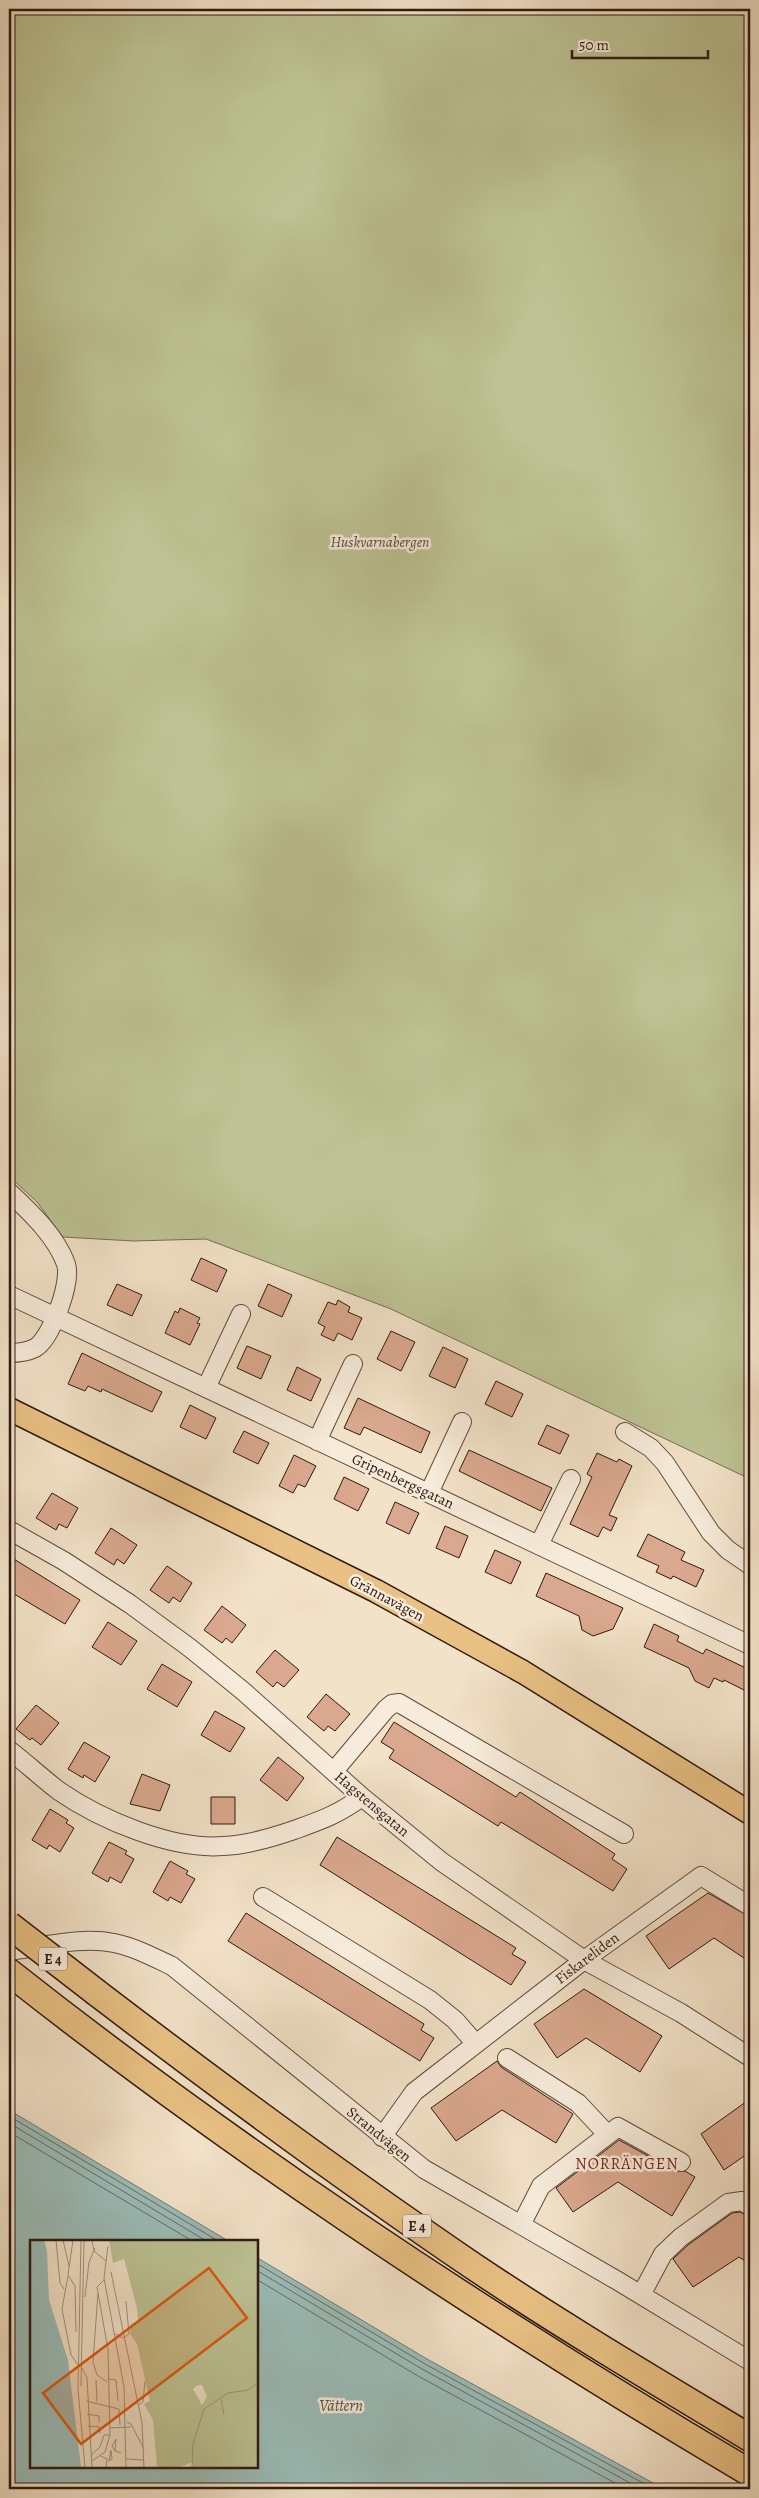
<svg xmlns="http://www.w3.org/2000/svg" width="759" height="2498" viewBox="0 0 759 2498" font-family="Alegreya,serif">
	<rect width="100%" height="100%" fill="#f2e2c8"/>
	<filter id="stains"><feTurbulence type="fractalNoise" baseFrequency=".004" numOctaves="4"/><feColorMatrix values="0 0 0 0 .2 0 0 0 0 .09 0 0 0 0 .02 0 0 0 .5 -.17"/></filter>
	<radialGradient id="worn" r=".72"><stop offset=".6" stop-color="#630" stop-opacity="0"/><stop offset="1" stop-color="#630" stop-opacity=".3"/></radialGradient>
	<path fill="#bdc394" stroke="#766e52" d="M9,9H750V1479L391,1309L206,1239L134,1241L63,1237L37,1202L9,1176Z"/>
	<path fill="#9bbdb9" stroke="#707b75" d="M9,2110L230,2242H31V2467H256V2257L427,2359L664,2489H9Z"/>
	<g fill="none" stroke-linecap="round" stroke-linejoin="round">
		<path stroke="#656a64" stroke-width="1" d="M9,2116L220,2242
			M9,2123L208,2242
			M9,2132L194,2242
			M256,2263L425,2364L654,2489
			M256,2270L422,2369L641,2489
			M256,2279L418,2376L626,2489"/>
	</g>
	<path fill="#daa88e" stroke="#2f180f" d="M201,1258L227,1270L217,1292L191,1280Z
		M117,1284L142,1295L132,1316L107,1305Z
		M268,1284L292,1295L282,1317L258,1306Z
		M338,1300L350,1307L348,1312L362,1318L352,1340L338,1333L334,1341L321,1335L325,1327L318,1323L328,1302L336,1305Z
		M180,1308L200,1318L197,1323L200,1324L190,1345L165,1333L175,1311L178,1313Z
		M391,1331L415,1342L401,1371L377,1359Z
		M247,1346L271,1356L261,1379L237,1368Z
		M443,1347L468,1359L455,1388L429,1376Z
		M82,1353L162,1392L152,1412L102,1389L101,1392L88,1386L85,1391L68,1384Z
		M297,1367L321,1379L311,1401L287,1390Z
		M496,1381L523,1394L512,1417L485,1404Z
		M358,1398L430,1432L421,1453L364,1427L360,1435L344,1428Z
		M190,1405L216,1418L206,1439L180,1427Z
		M547,1425L569,1435L560,1454L538,1444Z
		M244,1431L269,1443L258,1464L233,1452Z
		M469,1450L552,1488L541,1511L459,1471Z
		M597,1453L617,1462L619,1459L632,1466L609,1515L617,1518L611,1531L603,1527L598,1537L570,1524L592,1477L587,1474Z
		M294,1455L316,1466L305,1487L298,1484L293,1493L279,1486Z
		M344,1477L369,1489L358,1511L334,1499Z
		M52,1493L78,1508L67,1528L59,1524L56,1530L36,1518Z
		M395,1502L419,1513L409,1534L386,1523Z
		M445,1526L468,1536L459,1558L436,1548Z
		M111,1528L137,1545L124,1564L117,1559L114,1565L95,1553Z
		M648,1534L685,1552L681,1560L704,1570L696,1587L673,1576L671,1579L656,1572L659,1566L637,1556Z
		M495,1550L521,1562L511,1584L485,1572Z
		M9,1556L80,1600L65,1624L9,1591Z
		M167,1566L192,1583L180,1602L173,1597L169,1603L150,1590Z
		M546,1573L623,1608L613,1629L593,1636L582,1630L579,1616L536,1596Z
		M222,1606L246,1625L232,1643L226,1638L222,1643L204,1630Z
		M108,1622L137,1641L121,1665L92,1647Z
		M654,1624L679,1636L677,1641L703,1654L706,1649L750,1670V1693L724,1680L723,1682L714,1678L709,1688L695,1681L689,1668L644,1647Z
		M275,1650L299,1670L284,1687L277,1682L273,1687L256,1672Z
		M162,1664L192,1682L177,1707L147,1689Z
		M326,1694L350,1714L335,1731L328,1726L324,1731L307,1717Z
		M36,1705L59,1723L41,1745L32,1738L30,1740L16,1729Z
		M215,1711L245,1728L230,1752L201,1735Z
		M394,1722L516,1797L520,1792L615,1854L612,1859L627,1869L613,1891L501,1822L498,1826L389,1758L394,1750L381,1742Z
		M84,1742L110,1757L95,1782L84,1775L83,1778L68,1769Z
		M278,1757L304,1778L287,1801L260,1780Z
		M142,1774L170,1785L160,1811L130,1804Z
		M211,1797H235V1824H211Z
		M50,1809L68,1820L66,1823L74,1828L60,1852L49,1845L47,1849L32,1840Z
		M337,1837L516,1948L512,1954L526,1962L511,1985L320,1865Z
		M109,1842L127,1851L125,1854L134,1859L121,1883L110,1877L108,1882L92,1873Z
		M170,1861L188,1871L186,1874L195,1879L181,1903L170,1897L168,1901L153,1892Z
		M708,1893L750,1917V1962L714,1938L669,1969L646,1936Z
		M246,1913L424,2024L421,2030L434,2038L420,2061L228,1941Z
		M584,1989L662,2036L640,2072L586,2038L557,2058L534,2024Z
		M497,2061L501,2067L573,2114L556,2143L502,2110L456,2141L431,2108Z
		M750,2099V2152L724,2170L701,2134Z
		M619,2140L676,2171H685L695,2177L672,2216L618,2182L573,2212L556,2188Z
		M740,2212L750,2217V2264L739,2257L693,2287L673,2259L688,2245L732,2213Z"/>
	<g fill="none" stroke-linecap="round" stroke-linejoin="round">
		<defs>
			<path id="minor" d="M9,1192C30,1212 56,1236 66,1264C72,1282 51,1339 35,1348C27,1352 18,1353 9,1353
				M9,1295L750,1645
				M206,1388L241,1314
				M625,1432L651,1448L665,1463L711,1533L728,1550L750,1565
				M317,1441L353,1364
				M429,1493L462,1422
				M9,1530L64,1561L130,1604L190,1648L243,1691L362,1797L442,1862L584,1960L681,2013L750,2057
				M539,1545L571,1479
				M9,1750C26,1763 42,1778 59,1791C101,1820 172,1850 223,1846C247,1845 271,1838 294,1830C322,1820 337,1815 362,1797
				M334,1771L386,1709L392,1704L399,1703L624,1834
				M263,1897L430,2000L455,2020L476,2044
				M9,1951C42,1947 81,1936 114,1943C134,1947 153,1957 172,1966L424,2169L618,2281L750,2361
				M507,2058L578,2103L607,2134
				M382,2137L414,2092L584,1960L701,1876L750,1906
				M521,2225L541,2186L618,2127L681,2162
				M641,2295L663,2254L681,2237L728,2203L742,2201L750,2206"/>
			<path id="major" d="M9,1409L376,1591L523,1672L750,1813"/>
			<path id="highway" d="M9,1972C243,2157 493,2321 750,2473
				M97,1993C220,2087 345,2179 473,2266C564,2327 657,2382 750,2438"/>
		</defs>
		<use href="#minor" stroke="#604a3d" stroke-width="20"/>
		<use href="#major" stroke="#2f180f" stroke-width="25"/>
		<use href="#highway" stroke="#2f180f" stroke-width="29"/>
		<use href="#minor" stroke="#f7ecdb" stroke-width="18"/>
		<use href="#major" stroke="#e9c184" stroke-width="22"/>
		<use href="#highway" stroke="#e9c184" stroke-width="26"/>
		<defs>
			<path id="highway-bridge" d="M9,1925L97,1993"/>
		</defs>
		<use href="#highway-bridge" stroke="#2f180f" stroke-width="29" stroke-linecap="butt"/>
		<use href="#highway-bridge" stroke="#e9c184" stroke-width="26"/>
	</g>
	<g text-anchor="middle" stroke-width="5" stroke-linejoin="round" paint-order="stroke">
		<g fill="#f7ecdb" stroke="#6b584c" stroke-width="1">
			<rect x="39" y="1947.5" width="28" height="23" rx="4"/>
			<rect x="403" y="2214.5" width="28" height="23" rx="4"/>
		</g>
		<g font-size="14" font-weight="bold" fill="#2f180f">
			<text x="53" y="1964">E 4</text>
			<text x="417" y="2231">E 4</text>
		</g>
		<g font-size="15" font-style="italic" fill="#5a4b37" stroke="#f7ecdb">
			<text x="380" y="547">Huskvarnabergen</text>
		</g>
		<g font-size="15" fill="#2f180f" stroke="#f7ecdb">
			<text transform="translate(403 1481) rotate(25)" y="5">Gripenbergsgatan</text>
			<text transform="translate(387 1598) rotate(28)" y="5">Grännavägen</text>
			<text transform="translate(372 1804) rotate(40)" y="5">Hagstensgatan</text>
			<text transform="translate(587 1958) rotate(-37)" y="5">Fiskareliden</text>
			<text transform="translate(379 2134) rotate(39)" y="5">Strandvägen</text>
		</g>
		<g font-size="16" letter-spacing="1" fill="#7a1f14" stroke="#f7ecdb">
			<text x="627" y="2169">NORRÄNGEN</text>
		</g>
		<g font-size="16" font-style="italic" fill="#55524a" stroke="#f7ecdb">
			<text x="341" y="2411">Vättern</text>
		</g>
	</g>
	<g transform="translate(30 2240)">
		<rect width="228" height="228" fill="#f2e2c8"/>
		<path d="M79,0H227V227H163L162,222L150,227H127L123,180L114,164L120,161L107,104L100,94L101,84L108,81L107,68L94,19L83,23ZM168,145H172L177,157L172,165L163,149Z" fill="#bdc394" fill-rule="evenodd"/>
		<path d="M0,0H14L17,11L19,60L38,120L51,227H0Z" fill="#9bbdb9"/>
		<path fill="none" stroke="#a4917e" stroke-width="1" d="M26,0L30,43L34,49M33,0L39,26M51,0L48,149L55,228M62,0L64,11L76,21M78,6L74,38L94,147L96,228M81,32L112,183L114,228M38,35L43,0M38,35L45,46L46,92M38,36L32,69L41,115L48,125M68,53L63,122L67,135L77,142M55,57L59,22L65,8M85,94L93,98L99,94L96,61M52,128L57,138L62,228M78,139L86,140L88,161M66,140L67,162M51,146L54,0M191,159L194,175M56,161L89,169L90,185M108,165L113,162L115,141M57,174L69,176V182M97,182L101,184L114,209M58,186L69,187L70,193M80,188L101,187M81,210L79,221L82,219L81,211M85,211L82,206L86,199L85,211L91,213M61,215L70,207L74,195H80M71,216L77,219L76,228M96,219L114,220M62,221L75,212L80,195L78,110L67,47L74,40M162,228L163,204L174,169L198,153L218,150L228,143"/>
		<path fill="#df560c" fill-opacity="0.15" stroke="#df560c" stroke-width="2.5" d="M179,28L217,78L51,204L13,153Z"/>
		<rect width="228" height="228" fill="none" stroke="#2f180f" stroke-width="2.5"/>
	</g>
	<rect width="759" height="2498" fill="none" stroke="#f2e2c8" stroke-width="30"/>
	<rect x="10" y="10" width="739" height="2478" fill="none" stroke="#2f180f" stroke-width="2.5"/>
	<rect x="15" y="15" width="729" height="2468" fill="none" stroke="#2f180f"/>
	<path d="M572 50v8h136v-8" fill="none" stroke="#2f180f" stroke-width="2.5"/>
	<text x="579" y="50" font-size="15" fill="#2f180f" stroke="#f7ecdb" stroke-width="4" paint-order="stroke">50 m</text>
	<rect width="100%" height="100%" filter="url(#stains)"/>
	<rect width="100%" height="100%" fill="url(#worn)"/>
</svg>
